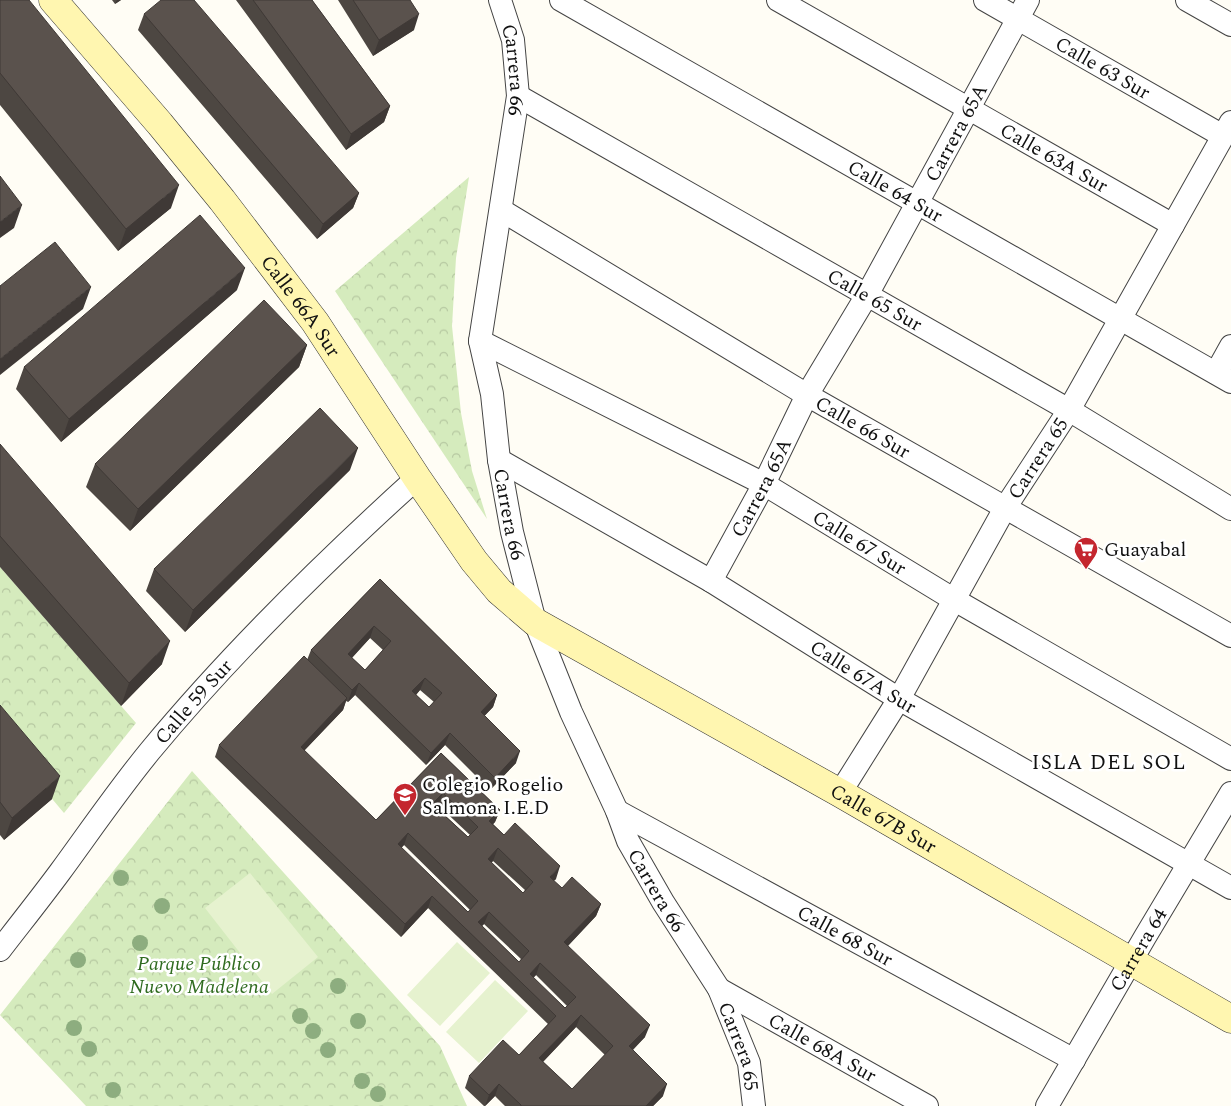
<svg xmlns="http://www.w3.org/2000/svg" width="1231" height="1106" viewBox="0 0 1231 1106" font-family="Spectral,serif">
	<defs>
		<pattern id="park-crowns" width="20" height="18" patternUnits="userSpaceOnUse" patternTransform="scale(1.25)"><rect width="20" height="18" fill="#d5ebbd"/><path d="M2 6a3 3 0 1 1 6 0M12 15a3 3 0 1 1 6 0" fill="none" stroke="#b6c8a1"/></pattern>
	</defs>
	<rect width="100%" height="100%" fill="#fffdf5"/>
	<path fill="url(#park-crowns)" d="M469,177L456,258L452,326L461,413L472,471L487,519L335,291Z
		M0,567L136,723L64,813L0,737Z
		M192,771L440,1046L467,1106H86L0,1015Z"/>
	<path fill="#e6f2cf" d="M250,873L318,957L272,994L205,908Z
		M457,942L490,973L440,1026L407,995Z
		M495,980L528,1011L479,1063L446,1032Z"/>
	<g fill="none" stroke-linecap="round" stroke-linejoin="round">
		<defs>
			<g id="street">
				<path id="s1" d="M500,0L513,40L518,96L480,341L492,394L499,460L512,532L535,622L571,712L617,811L628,841L663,902L719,989L749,1063L754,1106"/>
				<path id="s2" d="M561,0L1231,382"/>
				<path id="s3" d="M778,0L1173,225"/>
				<path id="s4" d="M985,0L1223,136"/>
				<path d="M1187,0L1231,25"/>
				<path id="s5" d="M518,96L1069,410L1231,509"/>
				<path id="s6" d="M501,210L807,395L1231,636"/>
				<path id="s7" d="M480,341L764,484L953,599L1231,759"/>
				<path d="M1216,373L1231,346"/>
				<path id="s8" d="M499,460L711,581L899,699L1231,888"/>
				<path id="s9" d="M711,581L764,484L807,395L867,295L1028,0"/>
				<path id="s10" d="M840,793L899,699L1005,508L1069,410L1231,122"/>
				<path id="s11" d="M617,811L1074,1060"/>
				<path id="s12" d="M0,950C20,924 40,899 60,872C90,831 118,790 150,751C231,653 323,563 417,478"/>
				<path id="s13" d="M719,989L927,1106"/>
				<path id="s14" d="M1047,1106L1145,937L1231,793"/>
			</g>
			<g id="secondary">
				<path id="s15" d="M53,0L160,124L222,200L315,322L417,478L474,561L499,591L535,622L840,793L1231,1019"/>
			</g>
		</defs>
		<use href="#street" stroke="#444" stroke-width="24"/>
		<use href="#secondary" stroke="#333" stroke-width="29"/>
		<use href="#street" stroke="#fff" stroke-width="22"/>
		<use href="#secondary" stroke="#fff6b0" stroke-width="28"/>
	</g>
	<g fill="#8dad7f">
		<circle cx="121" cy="878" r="8"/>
		<circle cx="162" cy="906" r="8"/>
		<circle cx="140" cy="943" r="8"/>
		<circle cx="78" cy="960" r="8"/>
		<circle cx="205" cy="985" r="8"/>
		<circle cx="338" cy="986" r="8"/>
		<circle cx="300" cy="1016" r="8"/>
		<circle cx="358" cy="1021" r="8"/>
		<circle cx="74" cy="1028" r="8"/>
		<circle cx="313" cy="1031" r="8"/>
		<circle cx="89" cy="1049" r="8"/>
		<circle cx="328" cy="1050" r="8"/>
		<circle cx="362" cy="1081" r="8"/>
		<circle cx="113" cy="1090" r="8"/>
		<circle cx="378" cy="1094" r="8"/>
	</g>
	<path fill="#4d4742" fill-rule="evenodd" d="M0,0L171,208L118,251L0,105Z
		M112,0H121L115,4Z
		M236,0H312L390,106L384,122L346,150Z
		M338,0H410L414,30L373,56Z
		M144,14L359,193L353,208L317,239L138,30Z
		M237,290L61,442L16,389L24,367Z
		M307,345L299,367L130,531L86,487L95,464Z
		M0,444L162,664L121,706L0,567Z
		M350,470L185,632L146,591L154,569Z
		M380,579L497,695L493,707L484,716L516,763L490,790L445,745L426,765L355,695L348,702L346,701L343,710L304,751L376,820L441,753L500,810L495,822L493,824L504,835L556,879L553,881L562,888L601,904L596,916L568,946L645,1037L633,1050L663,1096L653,1106H505L495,1096L485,1106H484L465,1088L469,1076L519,1055L548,1024L428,908L401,937L215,757L219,745L307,660L311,650ZM370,638L383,650L365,670L352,658ZM420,690L434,702L429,707L416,695ZM438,805L470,835L468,837L436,807ZM404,845L470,910L468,912L401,848ZM493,861L525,890L523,893L491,863ZM484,924L521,959L519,962L482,926ZM536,975L567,1006L565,1008L533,978ZM576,1027L605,1055L572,1089L543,1062Z
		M0,705L52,799L4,840L0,835Z"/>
	<path fill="#3f3936" d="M117,0H121L115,4Z
		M419,14L414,30L373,56L379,40Z
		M390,106L384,122L346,150L351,134Z
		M179,185L171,208L118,251L126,229Z
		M359,193L353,208L317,239L323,224Z
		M22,205L14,228L0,238V222Z
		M245,268L237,290L61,442L69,419Z
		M91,287L83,309L0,375V359Z
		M307,345L299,367L130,531L138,509Z
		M358,448L350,470L185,632L193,610Z
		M374,626L370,638L344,666L348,654Z
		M170,641L162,664L121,706L129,683Z
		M425,678L420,690L408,704L412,691Z
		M359,683L355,695L348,702L352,690Z
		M497,695L493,707L476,725L481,712Z
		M347,698L343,710L296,759L301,747Z
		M450,733L445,745L426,765L431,753Z
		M520,751L516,763L490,790L495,778Z
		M60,776L52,799L4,840L12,818Z
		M443,793L438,805L428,816L432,804Z
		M500,810L495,822L485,833L489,821Z
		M408,833L404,845L393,856L398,844Z
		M498,848L493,861L483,871L488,859Z
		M560,866L556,879L545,889L550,877Z
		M432,896L428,908L401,937L405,924Z
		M601,904L596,916L560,954L564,942Z
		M489,912L484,924L474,934L478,922Z
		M540,963L536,975L525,986L530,974Z
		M581,1015L576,1027L535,1070L539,1058Z
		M650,1025L645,1037L624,1058L629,1046Z
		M499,1084L495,1096L485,1106L489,1095Z
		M667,1084L663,1096L653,1106H646Z"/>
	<path fill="#5a524d" stroke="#3f3936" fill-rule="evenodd" d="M0,0H29L179,185L126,229L0,73Z
		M161,0H194L359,193L323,224L144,14Z
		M253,0H312L390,106L351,134Z
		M353,0H410L419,14L379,40Z
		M0,176L22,205L0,222Z
		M200,215L245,268L69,419L24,367Z
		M55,242L91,287L0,359V286Z
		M264,300L307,345L138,509L95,464Z
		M320,408L358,448L193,610L154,569Z
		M0,444L170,641L129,683L0,536Z
		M380,579L497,695L481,712L520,751L495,778L450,733L431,753L359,683L352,690L311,650ZM374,626L391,641L365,670L348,654ZM425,678L442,693L429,707L412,691Z
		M304,656L347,698L301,747L376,820L441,753L500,810L489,821L504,835L515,823L560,866L550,877L562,888L572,877L601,904L564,942L650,1025L629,1046L667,1084L646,1106H521V1105L499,1084L489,1095L469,1076L503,1040L519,1055L556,1016L432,896L405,924L219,745ZM443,793L478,827L468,837L432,804ZM408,833L478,901L468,912L398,844ZM498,848L533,882L523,893L488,859ZM489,912L529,951L519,962L478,922ZM540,963L576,997L565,1008L530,974ZM581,1015L613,1046L572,1089L539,1058Z
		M0,705L60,776L12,818L0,802Z"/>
	<defs>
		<symbol id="supermarket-pin" viewBox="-11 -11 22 30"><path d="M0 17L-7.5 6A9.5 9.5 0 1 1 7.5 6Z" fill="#c4262e" stroke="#fff"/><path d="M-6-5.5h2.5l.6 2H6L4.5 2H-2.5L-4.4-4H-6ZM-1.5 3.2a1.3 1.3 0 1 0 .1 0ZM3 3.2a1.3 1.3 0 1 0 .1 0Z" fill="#fff"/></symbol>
		<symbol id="school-pin" viewBox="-11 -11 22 30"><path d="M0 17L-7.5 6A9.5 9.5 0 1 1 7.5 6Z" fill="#c4262e" stroke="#fff"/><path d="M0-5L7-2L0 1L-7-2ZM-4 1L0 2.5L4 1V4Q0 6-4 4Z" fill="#fff"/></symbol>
	</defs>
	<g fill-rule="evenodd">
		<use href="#supermarket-pin" x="1072" y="535" width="28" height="38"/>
		<use href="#school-pin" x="391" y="781" width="28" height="38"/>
	</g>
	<g text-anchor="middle" stroke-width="5" stroke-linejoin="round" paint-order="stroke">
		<g font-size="20" fill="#111" stroke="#fff">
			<text dy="7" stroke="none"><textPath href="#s4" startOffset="136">Calle 63 Sur</textPath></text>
			<text dy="7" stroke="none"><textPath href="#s1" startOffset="72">Carrera 66</textPath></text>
			<text dy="7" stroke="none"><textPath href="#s9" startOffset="511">Carrera 65A</textPath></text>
			<text dy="7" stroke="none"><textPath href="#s3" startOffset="318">Calle 63A Sur</textPath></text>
			<text dy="7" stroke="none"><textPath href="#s2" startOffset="385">Calle 64 Sur</textPath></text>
			<text dy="7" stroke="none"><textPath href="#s5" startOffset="411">Calle 65 Sur</textPath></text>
			<text dy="7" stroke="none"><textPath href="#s15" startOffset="394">Calle 66A Sur</textPath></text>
			<text dy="7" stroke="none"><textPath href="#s6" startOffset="422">Calle 66 Sur</textPath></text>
			<text dy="7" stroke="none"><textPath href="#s10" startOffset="389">Carrera 65</textPath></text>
			<text dy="7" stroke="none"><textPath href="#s9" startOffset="106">Carrera 65A</textPath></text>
			<text dy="7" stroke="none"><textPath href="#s1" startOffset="522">Carrera 66</textPath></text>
			<text dy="7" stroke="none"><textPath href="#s7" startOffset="430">Calle 67 Sur</textPath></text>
			<text dy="7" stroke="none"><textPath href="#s8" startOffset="424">Calle 67A Sur</textPath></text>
			<text dy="7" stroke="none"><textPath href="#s12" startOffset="315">Calle 59 Sur</textPath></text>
			<text dy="7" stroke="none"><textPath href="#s15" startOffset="1189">Calle 67B Sur</textPath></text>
			<text dy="7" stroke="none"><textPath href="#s1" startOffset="928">Carrera 66</textPath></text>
			<text dy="7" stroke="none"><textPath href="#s11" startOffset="260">Calle 68 Sur</textPath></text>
			<text dy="7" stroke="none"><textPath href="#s14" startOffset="181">Carrera 64</textPath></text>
			<text dy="7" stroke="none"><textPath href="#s1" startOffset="1106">Carrera 65</textPath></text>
			<text dy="7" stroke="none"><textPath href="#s13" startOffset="119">Calle 68A Sur</textPath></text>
		</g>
		<g font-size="20" fill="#111" stroke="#fff" text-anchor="start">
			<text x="1104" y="556">Guayabal</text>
			<text x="422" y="791">Colegio Rogelio<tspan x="422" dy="23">Salmona I.E.D</tspan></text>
		</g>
		<g font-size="20" font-style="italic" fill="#2f6b1f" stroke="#fff">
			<text x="199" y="970">Parque Público<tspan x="199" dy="23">Nuevo Madelena</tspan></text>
		</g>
		<g font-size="21" letter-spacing="1" fill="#111" stroke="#fff">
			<text x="1109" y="769">ISLA DEL SOL</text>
		</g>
	</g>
</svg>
